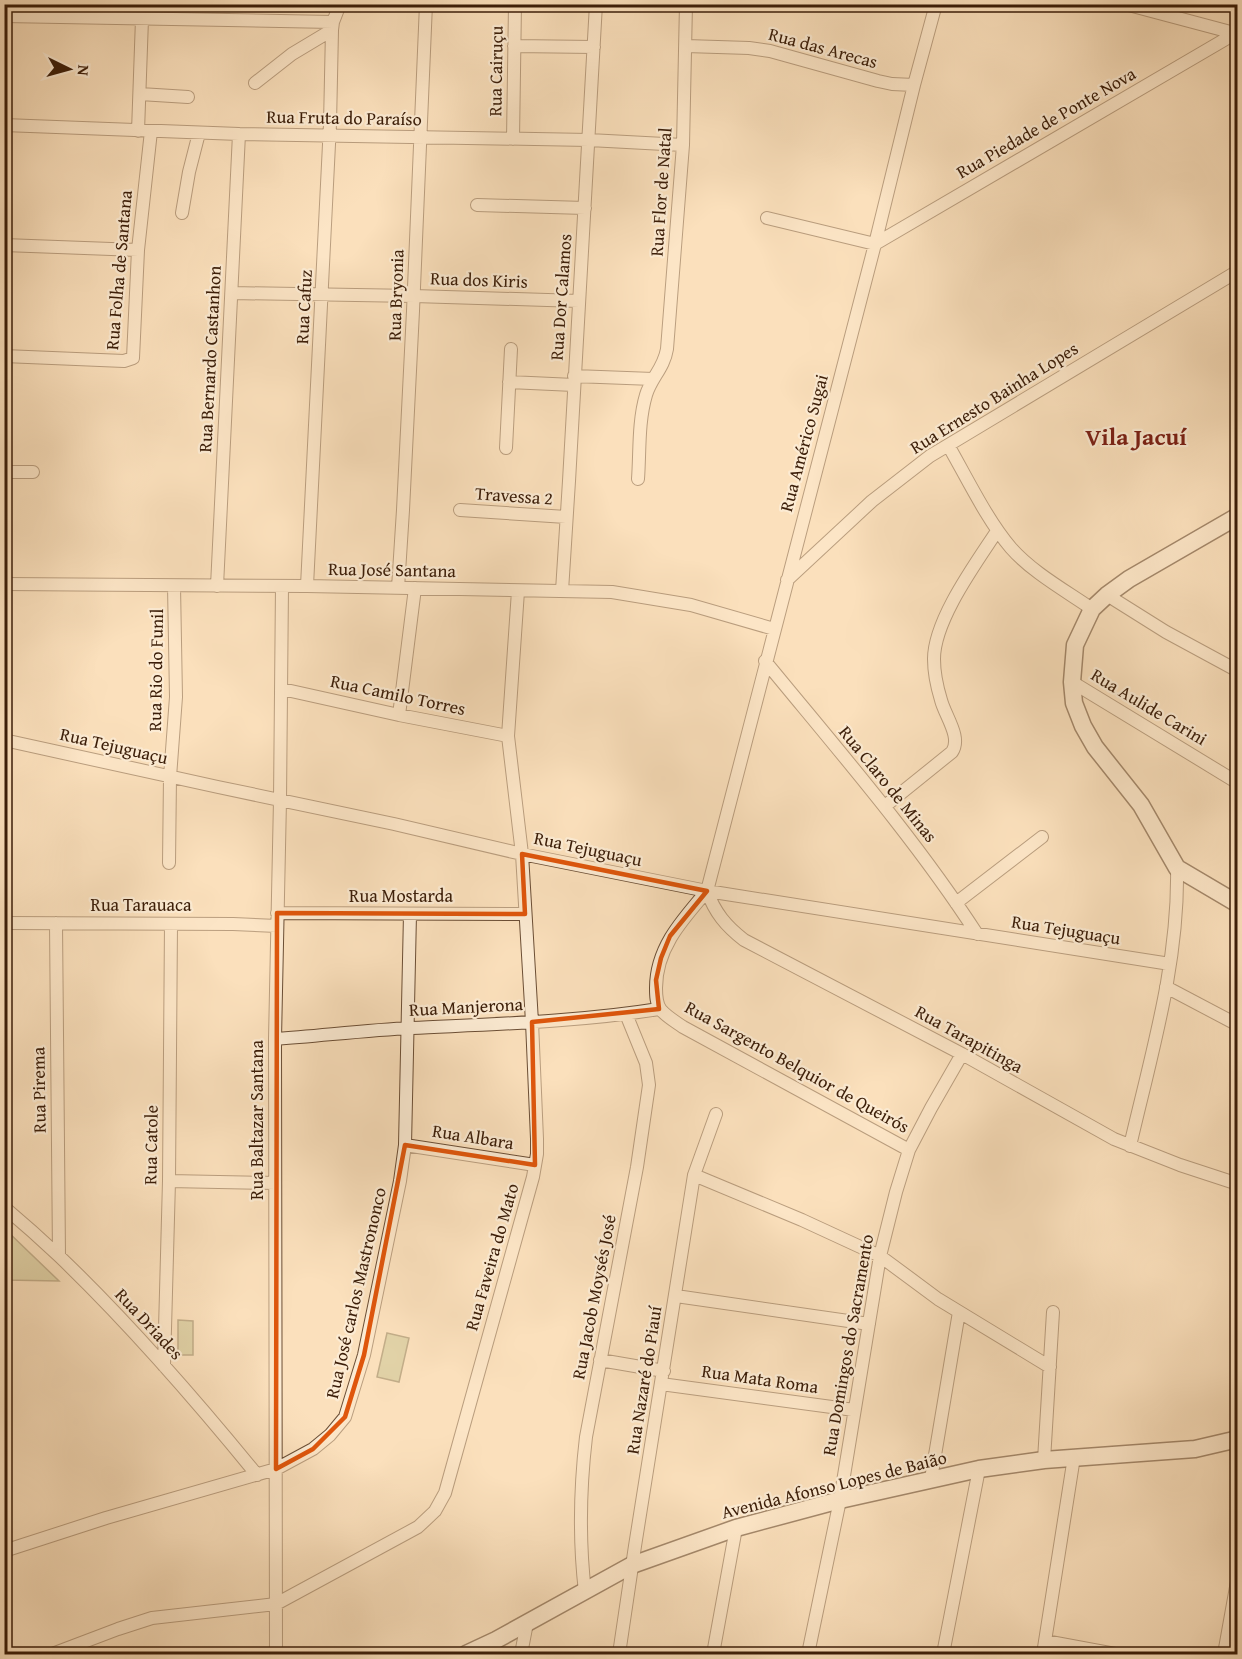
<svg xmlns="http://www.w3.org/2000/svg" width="1242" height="1659" viewBox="0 0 1242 1659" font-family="'Gentium Book Plus',serif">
	<rect width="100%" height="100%" fill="#fbe0bc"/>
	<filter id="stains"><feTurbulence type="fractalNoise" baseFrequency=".00333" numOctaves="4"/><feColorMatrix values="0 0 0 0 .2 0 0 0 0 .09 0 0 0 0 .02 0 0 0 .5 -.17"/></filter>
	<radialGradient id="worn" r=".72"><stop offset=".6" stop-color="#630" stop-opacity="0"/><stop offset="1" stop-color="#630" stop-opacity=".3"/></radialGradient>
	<path fill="#c0c28f" stroke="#7e704c" stroke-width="1.5" d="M5,1229L59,1281L5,1280Z
		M178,1320L193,1321V1355H178Z
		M387,1333L409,1338L399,1382L377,1377Z"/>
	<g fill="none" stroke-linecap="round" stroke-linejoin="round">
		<defs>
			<path id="street" d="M1125,4L1238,34
				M4,16L333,22
				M514,46L594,47
				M686,46L749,48L770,51L878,81L892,84L914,85
				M255,83L292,54L332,30L333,22L340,4
				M140,94L188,97
				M4,125L239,134L589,140L683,145
				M138,131L142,19
				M513,139L515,4
				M477,205L585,208
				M182,213L189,172L199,133
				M767,218L875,244L1236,33
				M4,245L138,250
				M232,293L414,296L579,301
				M4,356L124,361L133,358L138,250L151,131
				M574,376L653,379
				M509,382L574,385
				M948,445C967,478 987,520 1011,548C1032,572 1066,591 1092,609
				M506,448L511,349
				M4,472H33
				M638,479C640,452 638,422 646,395C651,378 664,368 667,349L683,145L686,4
				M460,510L566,517
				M787,580L872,501L930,456L1238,271
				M4,584L307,586L612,592L691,605L774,629
				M217,586L239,134
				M307,586L330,124L332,30
				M398,588L403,510L413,311L426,4
				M562,591L569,481L596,4
				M1107,595L1166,632L1238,671
				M765,661C838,750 914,837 977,934
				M1072,682L1238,783
				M282,689L399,715L508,736
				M399,715L415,588
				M4,740L218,787L394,824L522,854L707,891L1170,964
				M885,806L952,752C962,737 945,716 941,700C937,687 934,672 934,659C934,620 976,563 997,531
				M169,863L170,777L176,697L174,586
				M707,891C715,913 726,926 744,940L962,1054L1114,1139L1180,1165L1238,1184
				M956,903L1042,837
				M277,913L525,914
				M4,923L233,924L277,926
				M56,923L59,1256
				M1166,987L1238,1025
				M275,1039C320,1036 366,1030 412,1028C494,1024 578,1022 659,1009
				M405,1145L535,1165
				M1130,1146C1151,1055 1179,963 1177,868
				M909,1150L683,1027C676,1022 667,1017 661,1010C656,1004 656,995 656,988C656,948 682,920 707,891L875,244L914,85L936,4
				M694,1175L802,1220L880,1256L938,1299L1050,1367
				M169,1181L275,1183
				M4,1207C23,1223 41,1239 59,1256C130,1324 195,1399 257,1475
				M676,1296L869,1324
				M600,1360L664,1371
				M164,1366L169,1181L171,924
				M661,1384L854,1410
				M1044,1460L1053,1312
				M931,1479L959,1312
				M4,1551L106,1518L276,1469L313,1449L330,1435L345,1417L364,1355L400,1181L405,1145L410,914
				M585,1592C579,1541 580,1488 586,1437L637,1167L649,1085L646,1063L626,1014
				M1045,1641L1115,1654
				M52,1654L118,1629L152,1618L276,1604L418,1527L435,1511L445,1493L533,1177L537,1154V1139L532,1022L522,854L508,736L518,591
				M276,1654L275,1039L280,800L282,586
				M521,1654L527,1623
				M619,1654L635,1546L694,1175L716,1114
				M713,1654L736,1528
				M808,1654L840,1500L880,1256L896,1192L909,1150L931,1108L962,1054
				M943,1654L979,1469
				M1043,1654L1074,1457
				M1224,1654L1238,1576"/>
			<path id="secondary" d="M1238,516L1129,579L1107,595L1092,609L1075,645L1072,682L1074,703L1083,726L1095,747L1141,805L1177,868L1238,904
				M466,1654L496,1640L632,1565L736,1528L840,1500L979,1469L1044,1460L1195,1449L1238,1439"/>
		</defs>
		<use href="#street" stroke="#6b4e35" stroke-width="14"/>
		<use href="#secondary" stroke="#3b1d08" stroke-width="19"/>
		<use href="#street" stroke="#fcebd3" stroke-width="12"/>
		<use href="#secondary" stroke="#fcebd3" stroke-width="16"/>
	</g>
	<path d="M0 0H1242V1659H0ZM522,854L707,891L670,936L661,958L656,980L659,1009L532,1022L535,1165L405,1145L364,1355L345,1417L313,1449L276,1469L277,913L525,914Z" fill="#fbe0bc" fill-opacity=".55" fill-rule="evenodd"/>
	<path fill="none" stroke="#df560c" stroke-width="4.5" stroke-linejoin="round" d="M522,854L707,891L670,936L661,958L656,980L659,1009L532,1022L535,1165L405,1145L364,1355L345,1417L313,1449L276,1469L277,913L525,914Z"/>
	<g text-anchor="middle" stroke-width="4.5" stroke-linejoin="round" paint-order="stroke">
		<g font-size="18" fill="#3b1d08" stroke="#fcebd3">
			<text transform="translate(823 48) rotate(15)" y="6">Rua das Arecas</text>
			<text transform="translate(496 71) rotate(-89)" y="6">Rua Cairuçu</text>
			<text transform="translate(344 118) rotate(1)" y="6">Rua Fruta do Paraíso</text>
			<text transform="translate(1046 123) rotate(-30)" y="6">Rua Piedade de Ponte Nova</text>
			<text transform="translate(661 192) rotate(-86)" y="6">Rua Flor de Natal</text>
			<text transform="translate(119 270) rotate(-85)" y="6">Rua Folha de Santana</text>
			<text transform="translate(479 280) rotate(2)" y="6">Rua dos Kiris</text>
			<text transform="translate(396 295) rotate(-88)" y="6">Rua Bryonia</text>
			<text transform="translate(561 297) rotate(-86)" y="6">Rua Dor Calamos</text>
			<text transform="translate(304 307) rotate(-87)" y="6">Rua Cafuz</text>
			<text transform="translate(210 359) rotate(-87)" y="6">Rua Bernardo Castanhon</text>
			<text transform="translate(994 398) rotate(-32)" y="6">Rua Ernesto Bainha Lopes</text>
			<text transform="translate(804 443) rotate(-75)" y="6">Rua Américo Sugai</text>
			<text transform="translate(514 496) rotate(4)" y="6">Travessa 2</text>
			<text transform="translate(392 570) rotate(1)" y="6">Rua José Santana</text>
			<text transform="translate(156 670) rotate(-89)" y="6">Rua Rio do Funil</text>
			<text transform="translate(398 695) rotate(12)" y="6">Rua Camilo Torres</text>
			<text transform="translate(1149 707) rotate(31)" y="6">Rua Aulide Carini</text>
			<text transform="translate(114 746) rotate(13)" y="6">Rua Tejuguaçu</text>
			<text transform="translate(888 784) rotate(51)" y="6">Rua Claro de Minas</text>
			<text transform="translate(588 849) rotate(12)" y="6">Rua Tejuguaçu</text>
			<text x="401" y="902">Rua Mostarda</text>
			<text x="141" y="911">Rua Tarauaca</text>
			<text transform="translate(1066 930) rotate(9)" y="6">Rua Tejuguaçu</text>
			<text transform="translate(466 1007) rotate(-3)" y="6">Rua Manjerona</text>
			<text transform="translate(969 1039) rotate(29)" y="6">Rua Tarapitinga</text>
			<text transform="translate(797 1067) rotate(29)" y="6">Rua Sargento Belquior de Queirós</text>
			<text transform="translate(39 1090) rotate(-91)" y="6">Rua Pirema</text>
			<text transform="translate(257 1120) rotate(-90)" y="6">Rua Baltazar Santana</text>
			<text transform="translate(473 1137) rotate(9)" y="6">Rua Albara</text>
			<text transform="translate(151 1145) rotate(-89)" y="6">Rua Catole</text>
			<text transform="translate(492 1257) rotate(-74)" y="6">Rua Faveira do Mato</text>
			<text transform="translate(356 1293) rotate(-77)" y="6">Rua José carlos Mastrononco</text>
			<text transform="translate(594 1297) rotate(-79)" y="6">Rua Jacob Moysés José</text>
			<text transform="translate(149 1324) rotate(47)" y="6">Rua Driades</text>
			<text transform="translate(848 1345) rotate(-80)" y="6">Rua Domingos do Sacramento</text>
			<text transform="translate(760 1379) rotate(8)" y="6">Rua Mata Roma</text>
			<text transform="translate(644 1380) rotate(-81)" y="6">Rua Nazaré do Piauí</text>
			<text transform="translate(834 1485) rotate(-14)" y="6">Avenida Afonso Lopes de Baião</text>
		</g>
		<g font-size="24" font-weight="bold" fill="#7a1f14" stroke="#fcebd3">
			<text x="1136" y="445">Vila Jacuí</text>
		</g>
	</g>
	<rect width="1242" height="1659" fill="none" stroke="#fbe0bc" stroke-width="24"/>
	<rect x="6" y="6" width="1230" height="1647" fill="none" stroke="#3b1d08" stroke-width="3"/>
	<rect x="12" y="12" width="1218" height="1635" fill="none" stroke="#3b1d08" stroke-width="1.5"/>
	<g transform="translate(69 69) rotate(95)" stroke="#fcebd3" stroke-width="4.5" paint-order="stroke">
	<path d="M0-4.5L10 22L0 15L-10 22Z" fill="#3b1d08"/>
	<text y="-9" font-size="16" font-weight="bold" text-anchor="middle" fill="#3b1d08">N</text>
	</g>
	<rect width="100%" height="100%" filter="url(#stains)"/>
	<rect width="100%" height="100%" fill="url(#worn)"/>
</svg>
